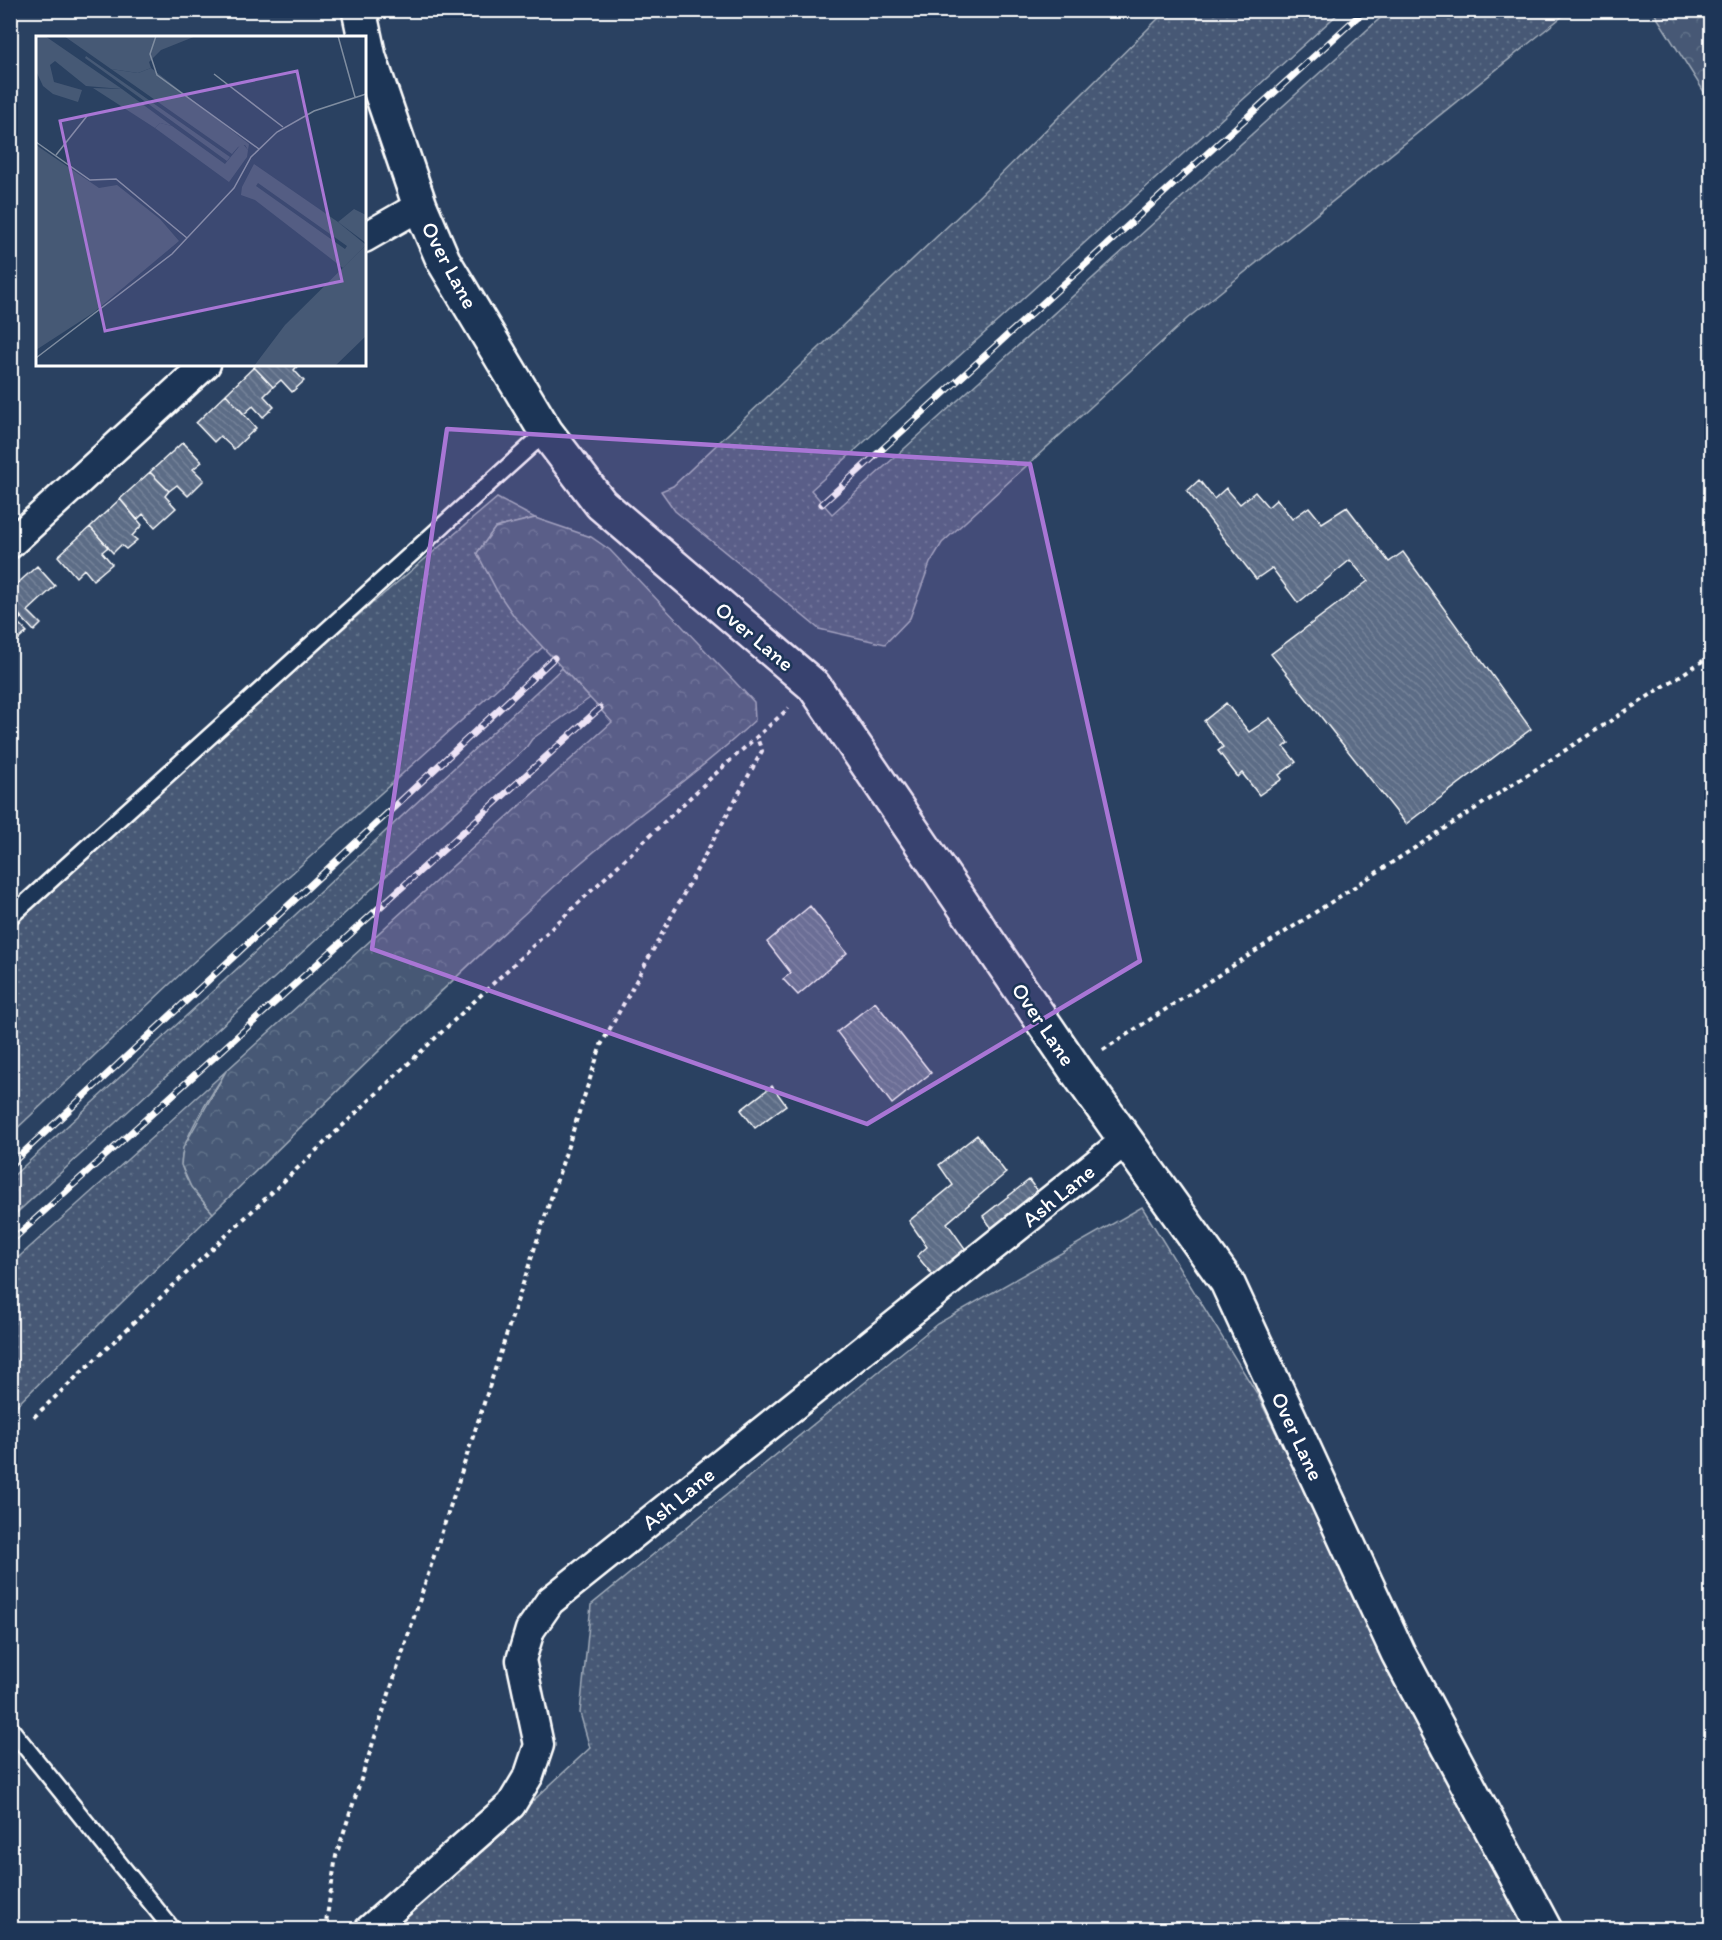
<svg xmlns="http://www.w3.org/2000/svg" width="1722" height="1940" viewBox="0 0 1722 1940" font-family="Itim,sans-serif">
	<defs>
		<pattern id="grass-dots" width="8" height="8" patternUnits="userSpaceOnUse" patternTransform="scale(1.5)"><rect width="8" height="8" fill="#465975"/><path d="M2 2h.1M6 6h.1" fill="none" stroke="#62728a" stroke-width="1.8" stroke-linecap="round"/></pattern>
		<pattern id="forest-crowns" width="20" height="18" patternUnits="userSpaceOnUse" patternTransform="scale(1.5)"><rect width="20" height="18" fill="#465975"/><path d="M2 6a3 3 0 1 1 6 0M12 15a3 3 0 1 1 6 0" fill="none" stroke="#62728a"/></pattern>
		<pattern id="building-back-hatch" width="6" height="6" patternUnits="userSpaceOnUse" patternTransform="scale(1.5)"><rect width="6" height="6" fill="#5b6c86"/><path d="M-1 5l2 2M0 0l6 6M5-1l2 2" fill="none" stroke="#748298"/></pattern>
	</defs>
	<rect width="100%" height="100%" fill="#2a4161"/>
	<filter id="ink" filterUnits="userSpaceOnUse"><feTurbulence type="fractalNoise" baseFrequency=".0167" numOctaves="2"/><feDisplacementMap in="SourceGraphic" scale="12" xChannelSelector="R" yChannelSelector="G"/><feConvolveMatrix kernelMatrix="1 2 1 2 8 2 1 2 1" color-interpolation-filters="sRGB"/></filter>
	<g filter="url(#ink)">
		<path fill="url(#grass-dots)" stroke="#a2acba" stroke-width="1.5" d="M1167,10L1341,11L811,490L832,514L1388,11H1569L1188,318L942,543L930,563L910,618L885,644L819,629L675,511L661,491L673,486L969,206Z
			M497,498L535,518L495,528L477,553C496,589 516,618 543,647L188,967L11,1134V925L354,619Z
			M562,668L590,698L532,739L525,749L11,1218V1178Z
			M226,1071C214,1092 176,1145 182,1167C188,1186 201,1199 213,1213L11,1411V1264Z
			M1142,1207L1256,1392L1416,1719L1523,1929L393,1930L590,1748L580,1713L591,1605L937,1324Z"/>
		<path fill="url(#forest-crowns)" stroke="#a2acba" stroke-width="1.5" d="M1653,11H1711V103Z
			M535,518L591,537L610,550L754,702L755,720C699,773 634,816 576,867C451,979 332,1096 213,1213L191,1187L181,1165L183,1148L226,1071L612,722L514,616L497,591L477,553L495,528Z"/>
		<path fill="url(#building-back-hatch)" stroke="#fff" stroke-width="1.5" d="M257,364H299L294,370L304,381L292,392L281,380L273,387L254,367Z
			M254,367L273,387L264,396L274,407L263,417L253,406L244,414L226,394Z
			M226,394L256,428L234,449L220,436L214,442L196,423Z
			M183,442L202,462L193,469L204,480L188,496L177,485L169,491L150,472Z
			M150,472L169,491L165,496L176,508L155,527L143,514L137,520L120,499Z
			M1199,480L1214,499L1226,488L1240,504L1255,492L1268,507L1277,499L1292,519L1309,507L1322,523L1347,507L1389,562L1403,552L1531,729L1406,824L1271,654L1368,581L1350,560L1298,603L1272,568L1256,579L1187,491Z
			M120,499L142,525L132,536L137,540L126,549L121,545L113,553L90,527Z
			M90,527L108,547L102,552L112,564L93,580L84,569L76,577L58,556Z
			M37,566L55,586L28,611L41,624L34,631L10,605V590Z
			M10,605L21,618L17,622L27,632L10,647Z
			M1226,703L1249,732L1270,718L1289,743L1284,747L1296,762L1279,775L1282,779L1259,795L1242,773L1238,777L1218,751L1223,747L1204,721Z
			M810,906L847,953L798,995L783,979L791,973L767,942Z
			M875,1002L931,1073L892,1104L837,1032Z
			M772,1086L786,1105L755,1128L741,1110Z
			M977,1135L1006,1173L947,1223L969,1254L936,1279L917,1256L927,1247L909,1221L953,1185L939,1165Z
			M1029,1180L1041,1196L995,1233L983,1216Z"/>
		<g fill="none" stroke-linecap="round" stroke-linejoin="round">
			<defs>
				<path id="lane" d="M10,917L546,432
					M10,1728L173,1930"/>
				<path id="street" d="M364,238L420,206
					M10,544L206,364
					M369,1930L511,1805L529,1775L539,1745L521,1660L530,1630L550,1601L1126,1140"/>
				<path id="secondary" d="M359,10L369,57L420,206L443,260L546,432L601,504L814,686L1075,1069L1227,1282L1398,1653L1545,1930"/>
			</defs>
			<use href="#lane" stroke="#fff" stroke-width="20"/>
			<use href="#street" stroke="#fff" stroke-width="33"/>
			<use href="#secondary" stroke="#fff" stroke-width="38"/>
			<path stroke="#fff" stroke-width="4" stroke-dasharray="4.5 4.5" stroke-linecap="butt" d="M1103,1050L1712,655
				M34,1417L714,775L789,708
				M325,1930L336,1856L601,1045L762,751L757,738"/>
			<use href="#lane" stroke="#1d3557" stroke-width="15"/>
			<use href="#street" stroke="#1d3557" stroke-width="28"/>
			<use href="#secondary" stroke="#1d3557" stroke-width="33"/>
			<defs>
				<path id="rail" d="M822,504L1365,10
					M10,1165L554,658
					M10,1242L600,708"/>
			</defs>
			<use href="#rail" stroke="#fff" stroke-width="7"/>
			<use href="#rail" stroke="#1d3557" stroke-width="4.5" stroke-dasharray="14" stroke-linecap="butt"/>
		</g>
	</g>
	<path fill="#a976d5" fill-opacity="0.2" stroke="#a976d5" stroke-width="4.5" stroke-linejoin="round" d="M447,429L1030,464L1140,961L867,1124L372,949Z"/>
	<g text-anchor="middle" stroke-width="5" stroke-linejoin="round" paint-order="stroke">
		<g font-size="22" fill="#fff" stroke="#1d3557">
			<text transform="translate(450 265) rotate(62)" y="8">Over Lane</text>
			<text transform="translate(755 636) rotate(40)" y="8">Over Lane</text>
			<text transform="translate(1044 1024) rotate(56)" y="8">Over Lane</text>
			<text transform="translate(1058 1195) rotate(-39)" y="8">Ash Lane</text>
			<text transform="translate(1298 1436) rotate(65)" y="8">Over Lane</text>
			<text transform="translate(678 1498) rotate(-39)" y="8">Ash Lane</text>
		</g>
	</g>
	<g transform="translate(36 36)">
		<rect width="330" height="330" fill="#2a4161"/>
		<path d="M50,20L194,121L191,125L49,22ZM115,32L213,108L212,114L209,109L202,111L196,118L75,33L102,37ZM57,52L86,53L136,90L124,87L119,92ZM0,109L63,152L81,149L124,183L143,205L57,277L0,314ZM218,128L302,186L330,209L307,232L219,164L205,159L206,151ZM222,147L311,210L309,213L220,150Z" fill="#465975" fill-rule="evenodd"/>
		<path d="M0,0H9L86,53L50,50L19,25L14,29L18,46L46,54L42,66L17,58L7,50L0,35ZM28,0H160L125,14L113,26L115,32L102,37L75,33ZM124,87L136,90L189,128L206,107L212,114L211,121L193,146L119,92ZM318,173L330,179V207L302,186ZM330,209V300L299,330H218L249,289Z" fill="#465975"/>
		<path fill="none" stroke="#7f8da0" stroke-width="1.5" d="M120,0L114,18L121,39L223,113M302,0L319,61M178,38L247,91M0,106L54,144L80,143L151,202M20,119L51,80M0,322L136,218L198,152L215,121L241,96L278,75L330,58"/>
		<path fill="#a976d5" fill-opacity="0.15" stroke="#a976d5" stroke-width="3" d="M261,35L306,245L69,295L24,85Z"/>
		<rect width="330" height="330" fill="none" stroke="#fff" stroke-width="3"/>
	</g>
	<rect width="1722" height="1940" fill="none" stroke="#1d3557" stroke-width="36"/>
	<rect x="18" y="18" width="1686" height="1904" fill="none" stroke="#fff" stroke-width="2" filter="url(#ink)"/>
</svg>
